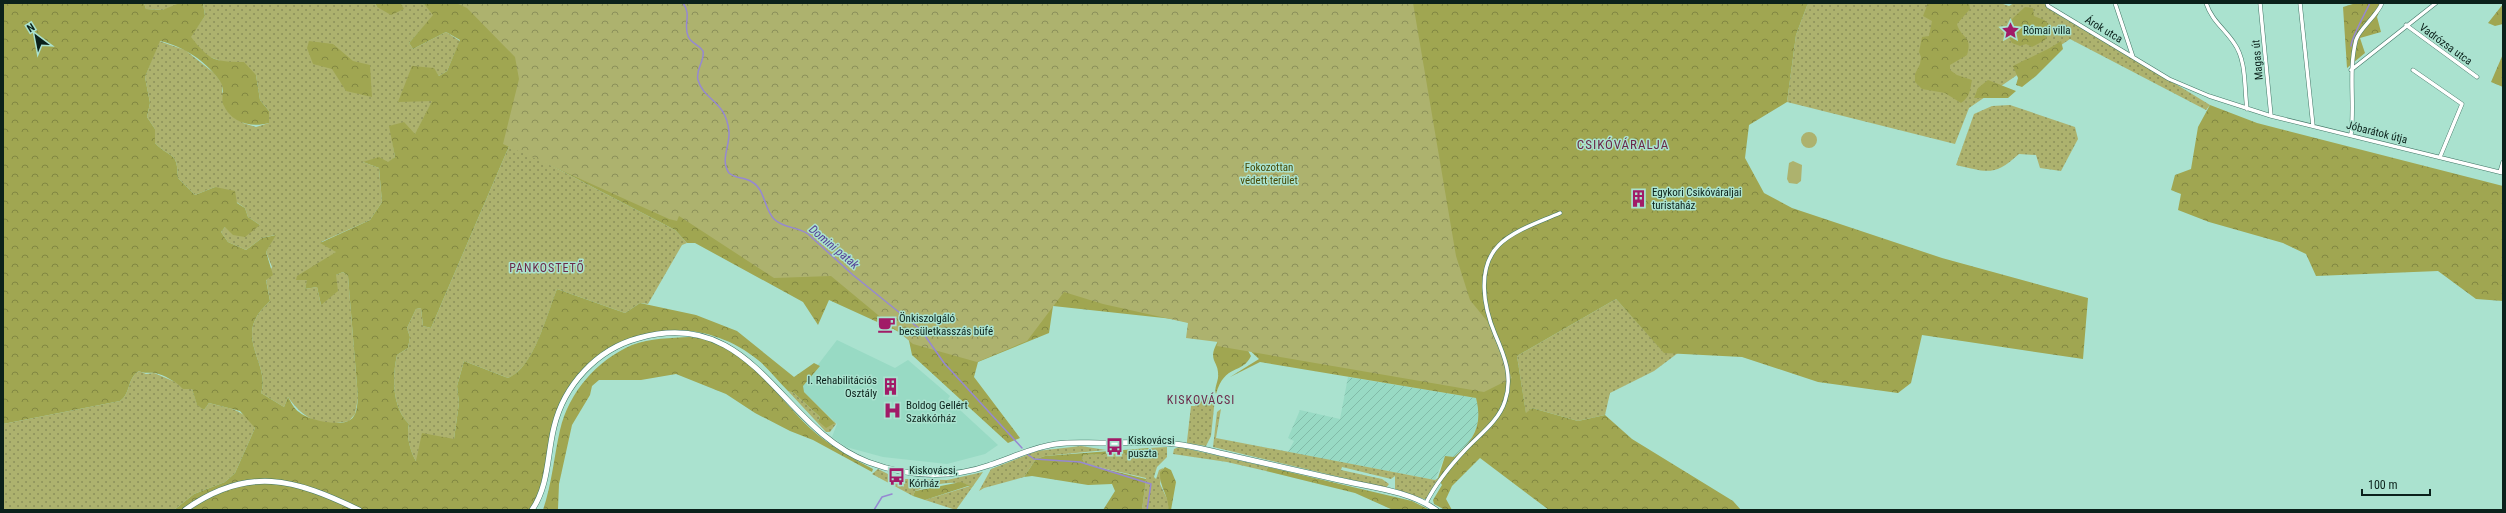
<svg xmlns="http://www.w3.org/2000/svg" width="2506" height="513" viewBox="0 0 2506 513" font-family="'Roboto Condensed',sans-serif">
	<defs>
		<pattern id="industrial-furrows" width="10" height="10" patternUnits="userSpaceOnUse"><rect width="10" height="10" fill="#98dac4"/><path d="M-1 1l2-2M0 10L10 0M9 11l2-2" fill="none" stroke="#82bba8"/></pattern>
		<pattern id="grass-dots" width="8" height="8" patternUnits="userSpaceOnUse"><rect width="8" height="8" fill="#adb26e"/><path d="M2 2h.1M6 6h.1" fill="none" stroke="#8b905a" stroke-width="1.8" stroke-linecap="round"/></pattern>
		<pattern id="forest-crowns" width="20" height="18" patternUnits="userSpaceOnUse"><rect width="20" height="18" fill="#a0a651"/><path d="M2 6a3 3 0 1 1 6 0M12 15a3 3 0 1 1 6 0" fill="none" stroke="#818742"/></pattern>
		<pattern id="park-crowns" width="20" height="18" patternUnits="userSpaceOnUse"><rect width="20" height="18" fill="#adb26e"/><path d="M2 6a3 3 0 1 1 6 0M12 15a3 3 0 1 1 6 0" fill="none" stroke="#8b905a"/></pattern>
	</defs>
	<rect width="100%" height="100%" fill="#aae2cf"/>
	<path fill="#98dac4" d="M837,340L895,368L908,360L950,396L948,399L998,445L985,454L947,464L883,457L846,447L832,437L837,424L800,388Z"/>
	<path fill="url(#industrial-furrows)" d="M1348,377L1476,398L1480,411L1477,426L1470,443L1454,457L1445,456L1435,480L1288,452L1294,441L1288,438L1300,410L1340,419Z"/>
	<path fill="url(#grass-dots)" d="M144,3H180V5L162,10L146,9Z
		M203,3H375L377,7L403,9L401,3H423L434,15L409,43L413,49L446,32L460,41L447,71L439,76L433,68V100L415,135L390,126L395,157L388,163L363,162L379,168L382,202L370,220L321,242L337,252C322,261 309,271 305,289L317,287L321,305L336,275L343,272L348,276L358,398L355,414L349,421C321,427 304,420 288,397L284,407L261,393C270,369 242,344 256,318C259,312 265,306 270,301L266,279L272,267L266,252L275,235L262,238L246,250L228,242L221,232L225,227L260,225L248,217L245,208L215,187L195,195L178,178C177,150 172,160 155,143V129L147,117L150,103L145,77L159,41L185,50L214,73L223,85L222,92L243,123L256,127L269,123V111L260,100L256,75L205,55L190,37L205,16Z
		M1808,3H2000L2009,6L2014,3H2046L2048,6L2210,105L2206,110L2070,39L1969,108L1955,144L1787,102L1796,35Z
		M2010,105L2075,127L2078,139L2061,171L2040,168L2036,155L2019,154C1994,177 1987,172 1956,165L1974,114L1992,106Z
		M510,144L675,230L687,243L682,245L648,304L640,303L625,313L557,289C547,314 534,368 508,378L464,361L457,386L459,403L454,439L416,461C410,451 406,436 409,424C392,407 392,378 397,355L408,348L410,337L407,328L416,309L421,308L423,326L431,328Z
		M1616,299L1664,352L1678,353L1654,371L1610,393L1605,415L1578,421L1532,408L1526,414L1517,356Z
		M139,371L146,374L154,373L192,389L197,404L204,410L209,403C230,409 243,408 255,428L235,473L225,482L194,494L174,510H3V424L120,401C131,394 127,378 139,371Z
		M788,391L794,393L820,417L818,421L835,423L833,419L836,424L830,432H826Z
		M1196,397L1215,398L1211,436L1206,446L1187,443V441L1191,406H1195Z
		M1221,409L1216,438L1435,480L1438,478L1439,481L1428,499H1424L1395,489V476L1391,479L1342,467L1341,470L1382,479L1389,484L1386,488L1213,447L1217,412Z
		M1081,446L1106,450L1045,456L1036,459L1024,477L984,488L979,491L991,469L1037,451Z
		M1167,447V457L1157,467L1154,477L1156,479L1159,470L1165,467L1163,468L1160,484L1169,503L1168,510H1142L1146,478L1085,464L1082,458L1084,455L1151,451L1149,448Z
		M1179,447L1268,467L1266,471L1227,462L1173,454L1174,449Z
		M878,469L904,482L905,479L947,480L983,472L956,510L925,500L970,486C955,479 931,485 915,491L913,496L872,474Z"/>
	<path fill="url(#forest-crowns)" d="M3,3H144L146,9L162,10L180,3H203L205,16L191,37C209,60 214,62 244,62L256,75L260,100L269,111V123C251,128 231,123 223,104C221,98 225,89 221,83C208,62 183,46 160,41L145,77L150,103L147,117L155,129V143C172,160 177,150 178,178L195,195L215,187L235,191L237,203L245,208L248,217L260,225L245,237L233,235L225,227L221,232L228,242L246,250L262,238L276,235L266,252L273,275L266,280L270,301C265,306 259,312 256,318C242,344 270,369 261,393L284,407L288,397C291,402 294,409 299,412C307,420 340,427 350,420C357,416 357,405 358,398L348,276L343,272L336,275L338,291L321,305L317,287L305,289L307,280H296L297,276L336,252L320,243L370,220L382,202L379,168L363,162L379,157L388,162L395,157L389,126L404,122L415,134L432,101L398,102L412,66L434,68L439,76L447,71L460,40L446,32L413,49L409,43L433,15L423,3H1808L1796,35L1787,102L1749,125L1745,158L1764,193L1792,208L1942,258L2088,298L2083,359L1922,335L1911,383L1898,393L1818,382L1742,357L1664,353L1616,299L1517,356L1526,413L1532,408L1578,421L1605,415L1632,439L1733,501L1741,510H1549L1480,458L1452,486L1446,499L1452,510H1445L1434,504L1433,500L1442,485L1438,478L1445,456L1454,457C1474,440 1483,425 1476,398L1260,362L1230,377L1259,359L1246,347L1251,356C1242,375 1225,363 1216,394C1214,389 1217,384 1218,378C1220,358 1204,363 1221,336L1217,329L1173,319L1053,306L1049,333L978,362L974,377L1020,438L1008,443L912,355L908,336L829,300L818,325L803,302L695,243H687L675,230L510,144L431,328L423,326L421,308L416,309L407,328L410,337L408,348L397,355C392,378 392,407 409,424C406,435 410,451 416,461L422,433L454,439L459,403L457,386L464,361L508,378C534,368 547,313 557,289L625,313L640,303L696,315L737,331L794,377L814,363L820,366L803,386L804,392L835,423L826,428L818,421L820,417L794,393L788,391C778,381 769,369 758,360C715,325 656,319 610,352C590,367 576,379 564,403C552,428 553,457 546,483C543,492 537,501 533,510H174L194,494L225,482L235,473L255,428L240,411L209,403L204,410L197,405L192,389H183C177,382 164,375 155,373C149,372 145,374 139,371C127,378 131,394 120,401L3,424Z
		M375,3H401L404,9L391,15L377,7Z
		M1928,3H1969L1970,9L1957,24C1961,39 1973,35 1967,55L1950,65V70L1957,75L1972,80C1970,90 1970,97 1961,103L1945,93L1922,89L1915,82V74L1920,64L1921,57L1919,52L1922,37L1929,36L1932,21L1923,16Z
		M2356,3H2383L2377,17L2381,32L2360,38L2365,53L2347,68L2343,7Z
		M2503,4V24L2495,26L2488,23Z
		M2025,7L2033,8L2034,16L2044,20L2051,26L2045,40L2032,47L2026,44L2020,46L2012,43L2005,30L2013,18Z
		M309,41L333,44L353,61L370,65L372,97L346,91L332,69L313,64L307,48Z
		M2061,41L2063,49L2036,76L2022,87L2016,85L2018,78L2013,66C2030,57 2045,52 2061,41Z
		M2503,54V87L2491,82Z
		M1988,80L2016,91L2008,98H1974L1978,88Z
		M2210,105L2257,123L2503,186V301L2476,299L2438,271L2316,276L2306,254L2283,243L2209,222L2178,210L2181,194L2171,190L2175,175L2191,169L2198,127Z
		M690,337C750,343 776,400 818,435C835,449 854,459 873,469L872,472L813,440L790,431L755,413L726,394L676,374L641,380H599L592,386L590,395L572,425L559,484L558,509L561,510H543C552,483 554,457 560,430C569,392 597,360 632,345C650,338 671,338 690,337Z
		M1149,448L1151,452L1084,455L1082,458L1085,464L1146,479L1142,510H1103L1115,491L1112,484L1088,485L1032,476L1024,477L1036,459L1045,456Z
		M1165,467L1171,470L1176,482L1171,510H1168C1170,497 1159,488 1160,472Z
		M1268,467L1412,501L1430,510H1393L1355,493L1266,471Z
		M961,482L973,487L968,486L925,500L913,496L915,491Z"/>
	<path fill="url(#park-crowns)" d="M456,3H1413L1456,256L1470,300L1487,321L1512,378L1484,392L1217,346L1218,342L1186,338L1188,323L1103,304L1064,292L1027,341L977,362L913,344L831,276L774,278L679,216L677,221L669,219L503,144L519,79L515,57L467,8Z"/>
	<path fill="#adb26e" d="M1801 140a8 8 0 1 1 16 0a8 8 0 1 1-16 0Z
		M1793,161L1802,165L1801,181L1797,184L1789,183L1787,179L1789,163Z"/>
	<g fill="none" stroke-linecap="round" stroke-linejoin="round">
		<path stroke="#9688d2" stroke-width="1.5" d="M683,3C692,15 683,24 688,36C691,44 699,44 703,51C705,62 695,69 698,80C704,101 726,100 729,132C730,146 720,160 729,173C736,179 744,177 752,182C765,189 764,209 774,219C784,229 797,226 808,234L853,275L921,330L944,363L1022,448
			M2351,46C2351,39 2366,11 2370,3
			M1027,454L1034,459L1080,462L1151,484L1147,510
			M874,510L882,497L892,494"/>
		<defs>
			<path id="street" d="M2047,3L2048,6L2169,79L2209,96L2271,116L2503,173
				M2115,3L2133,57
				M2206,3C2212,21 2224,28 2234,43C2247,61 2244,88 2247,109
				M2260,3L2271,116
				M2300,3L2313,126
				M2406,25L2477,77
				M2351,70L2436,3
				M2413,70L2462,104L2440,157
				M2351,135C2355,103 2348,72 2356,40C2359,29 2377,16 2382,3
				M2500,172L2503,162
				M1426,503C1436,483 1449,467 1465,450C1479,435 1499,421 1505,401C1513,377 1505,357 1495,334C1484,308 1476,268 1499,245C1514,230 1540,222 1560,213"/>
			<path id="secondary" d="M185,510C248,465 295,479 359,510
				M532,510C549,485 547,455 554,427C564,385 597,349 639,338C755,306 779,428 868,462C908,477 950,479 990,465C1012,458 1033,447 1056,444C1070,442 1085,443 1100,443C1125,443 1150,441 1175,444C1195,446 1214,452 1233,456C1269,464 1304,472 1339,480C1370,487 1410,491 1436,510"/>
		</defs>
		<use href="#street" stroke="#427767" stroke-width="4.5"/>
		<use href="#secondary" stroke="#427767" stroke-width="6"/>
		<use href="#street" stroke="#fff" stroke-width="3.5"/>
		<use href="#secondary" stroke="#fff" stroke-width="5"/>
	</g>
	<defs>
		<symbol id="sight-bare" viewBox="-9 -9 18 18"><path d="M0-6L1.8-2.2L6-1.7L2.9 1.2L3.7 5.4L0 3.3L-3.7 5.4L-2.9 1.2L-6-1.7L-1.8-2.2Z" fill="#a11b67" stroke="#aae2cf" stroke-width="2.5" paint-order="stroke"/></symbol>
		<symbol id="building-bare" viewBox="-9 -9 18 18"><path d="M-4-6H4V6H1V3H-1V6H-4ZM-2.5-4.3h1.7v1.8h-1.7ZM.8-4.3h1.7v1.8H.8ZM-2.5-1h1.7V.8h-1.7ZM.8-1h1.7V.8H.8Z" fill="#a11b67" stroke="#aae2cf" stroke-width="2.5" paint-order="stroke"/></symbol>
		<symbol id="cafe-bare" viewBox="-9 -9 18 18"><path d="M-5.5-4.5H6V0H3Q3 3.5 0 3.5H-2.5Q-5.5 3.5-5.5 0ZM3-3.2v2h1.7v-2ZM-6 4.5H4V6H-6Z" fill="#a11b67" stroke="#aae2cf" stroke-width="2.5" paint-order="stroke"/></symbol>
		<symbol id="hospital-bare" viewBox="-9 -9 18 18"><path d="M-5-5h3v3.5h4V-5h3V5h-3V1.5h-4V5h-3Z" fill="#a11b67" stroke="#aae2cf" stroke-width="2.5" paint-order="stroke"/></symbol>
		<symbol id="bus-bare" viewBox="-9 -9 18 18"><path d="M-5-6H5V4H4V6H2V4H-2V6H-4V4H-5ZM-3.5-4V0h7V-4ZM-3.5 1.2v1.5H-2V1.2ZM2 1.2v1.5H3.5V1.2Z" fill="#a11b67" stroke="#aae2cf" stroke-width="2.5" paint-order="stroke"/></symbol>
	</defs>
	<g fill-rule="evenodd">
		<use href="#sight-bare" x="1998" y="18" width="25" height="25"/>
		<use href="#building-bare" x="1626" y="186" width="25" height="25"/>
		<use href="#cafe-bare" x="874" y="312" width="25" height="25"/>
		<use href="#building-bare" x="878" y="374" width="25" height="25"/>
		<use href="#hospital-bare" x="880" y="398" width="25" height="25"/>
		<use href="#bus-bare" x="1102" y="434" width="25" height="25"/>
		<use href="#bus-bare" x="884" y="464" width="25" height="25"/>
	</g>
	<g text-anchor="middle" stroke-width="3" stroke-linejoin="round" paint-order="stroke">
		<g font-size="11" fill="#0b211b" stroke="#aae2cf">
			<text transform="translate(2104 29) rotate(31)" y="4">Árok utca</text>
			<text transform="translate(2446 44) rotate(36)" y="4">Vadrózsa utca</text>
			<text transform="translate(2257 60) rotate(-95)" y="4">Magas út</text>
			<text transform="translate(2377 132) rotate(14)" y="4">Jóbarátok útja</text>
		</g>
		<g font-size="11" fill="#0b211b" stroke="#aae2cf" text-anchor="start">
			<text x="2023" y="34">Római villa</text>
			<text x="1652" y="196">Egykori Csikóváraljai<tspan x="1652" dy="13">turistaház</tspan></text>
			<text x="899" y="322">Önkiszolgáló<tspan x="899" dy="13">becsületkasszás büfé</tspan></text>
			<text x="877" y="384" text-anchor="end">I. Rehabilitációs<tspan x="877" dy="13">Osztály</tspan></text>
			<text x="906" y="409">Boldog Gellért<tspan x="906" dy="13">Szakkórház</tspan></text>
			<text x="1128" y="444">Kiskovácsi<tspan x="1128" dy="13">puszta</tspan></text>
			<text x="909" y="474">Kiskovácsi,<tspan x="909" dy="13">Kórház</tspan></text>
		</g>
		<g font-size="11" fill="#474a07" stroke="#aae2cf">
			<text x="1269" y="171">Fokozottan<tspan x="1269" dy="13">védett terület</tspan></text>
		</g>
		<g font-size="12" font-style="italic" fill="#563f97" stroke="#aae2cf">
			<text transform="translate(834 247) rotate(40)" y="4">Domini patak</text>
		</g>
		<g font-size="12" letter-spacing="1" fill="#6b2a4a" stroke="#aae2cf">
			<text x="547" y="272">PANKOSTETŐ</text>
			<text x="1201" y="404">KISKOVÁCSI</text>
		</g>
		<g font-size="13" letter-spacing="1" fill="#6b2a4a" stroke="#aae2cf">
			<text x="1623" y="149">CSIKÓVÁRALJA</text>
		</g>
	</g>
	<rect width="2506" height="513" fill="none" stroke="#0b211b" stroke-width="8"/>
	<g transform="translate(36 36) rotate(328)" stroke="#aae2cf" stroke-width="3" paint-order="stroke">
	<path d="M0-3L7 15L0 10L-7 15Z" fill="#0b211b"/>
	<text y="-6" font-size="11" font-weight="bold" text-anchor="middle" fill="#0b211b">N</text>
	</g>
	<path d="M2362 489v6h68v-6" fill="none" stroke="#0b211b" stroke-width="2"/>
	<text x="2368" y="489" font-size="12" fill="#0b211b" stroke="#aae2cf" stroke-width="3" paint-order="stroke">100 m</text>
</svg>
